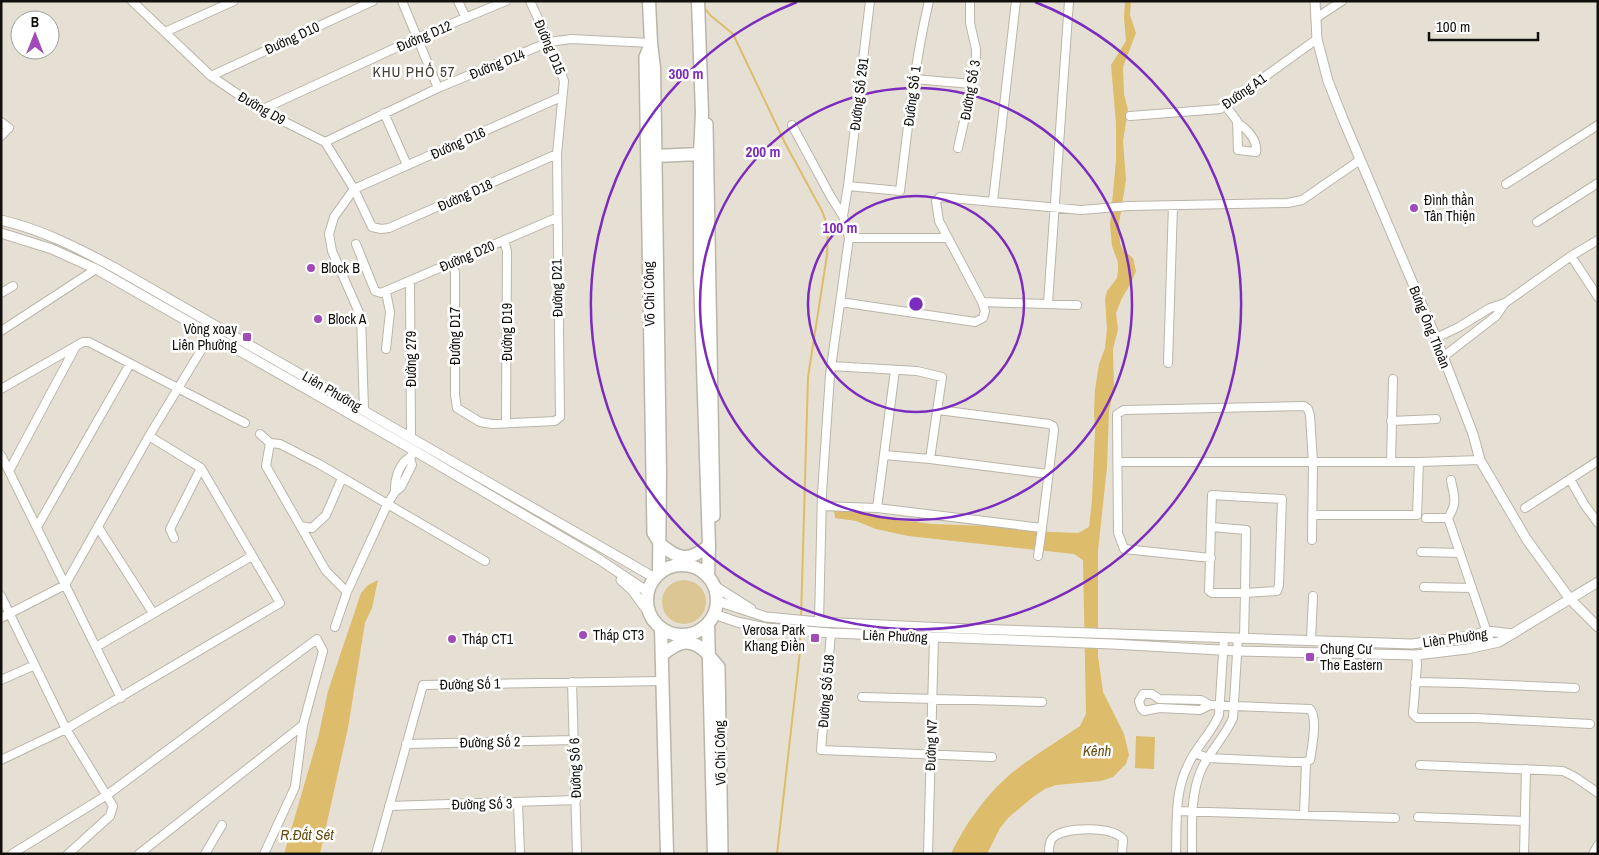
<svg xmlns="http://www.w3.org/2000/svg" width="1599" height="855" viewBox="0 0 1599 855" font-family="'Archivo Narrow',sans-serif">
	<rect width="100%" height="100%" fill="#e6e0d4"/>
	<path fill="#dcc694" d="M662 602a22 22 0 1 1 44 0a22 22 0 1 1-44 0Z"/>
	<path fill="#ddbc6c" d="M1125,1H1131L1130,15L1136,33L1123,67L1124,94L1128,110L1123,141L1126,180L1119,224L1120,243L1123,250L1133,258L1136,271L1131,283L1122,298L1116,313L1118,329L1113,349L1114,389L1109,411L1107,467L1098,551V656L1103,692L1124,734L1129,755L1126,764L1113,777L1101,781L1056,785L1045,789L1033,797L1009,817L1000,828L987,854H951C963,828 984,798 1005,779C1027,759 1055,743 1080,726L1086,714L1083,560L1074,554L908,536L876,529L856,521L835,518L834,509H855L890,519L933,524L988,526L1025,531L1078,533L1089,527L1092,500L1095,430L1094,412L1095,390L1099,364L1105,348L1107,329L1105,299L1107,291L1117,278L1118,270V262L1112,246L1110,225L1116,160V123L1111,65L1126,41L1124,18Z
		M378,580L372,608L365,623L348,728L320,854H284L319,734L328,691L361,593L368,585Z
		M1136,736L1155,737L1154,769L1135,768Z"/>
	<g fill="none" stroke-linecap="round" stroke-linejoin="round">
		<path stroke="#ddbc6c" stroke-width="2" d="M704,7L710,15L733,34L785,143L822,211L828,227L827,255L808,377L801,618
			M777,854L800,651V632"/>
		<defs>
			<path id="minor" d="M132,1L211,76L261,110L325,142L354,189L372,227L381,229L389,228L557,154
				M402,1L438,88
				M458,1L466,18
				M1316,18L1342,1
				M165,32L234,1
				M211,76L373,1
				M914,79L972,84
				M1225,105L1237,121L1238,150L1256,152C1258,141 1247,128 1237,123
				M261,110L417,38L506,1
				M384,113L407,165
				M1130,116L1220,109L1317,39
				M1,122L9,128L1,136
				M792,125L831,197L843,216L849,238L830,375L822,493L819,622
				M325,142L438,88L549,42L571,39L651,43
				M958,148L976,68V49L970,23V1
				M1506,184L1598,125
				M848,186L900,191C908,128 914,64 929,1
				M993,201L1016,1
				M843,216L848,186L870,1
				M1537,222L1598,183
				M849,238H948
				M504,240L507,251L506,423
				M356,244L375,291L381,293L556,218
				M1571,256L1598,297
				M452,263L455,272V395L457,408L480,422L492,424L555,421L560,417L557,154L564,81L549,42L530,1
				M410,281L411,437
				M386,292L390,312L386,349
				M1,293L13,286
				M840,302L975,322L983,318L985,311L982,302L939,221L936,201L940,197L1081,210L1129,206L1288,203L1302,200L1360,160
				M982,302L1077,305
				M1048,303L1069,1
				M1,331L96,269
				M1436,338L1459,327L1490,308L1505,303L1571,256L1598,240
				M1443,357L1496,316L1505,303
				M1168,363L1173,205
				M831,366L917,371L942,377L930,459
				M1,389L83,342H89L245,423
				M364,410L361,317L332,251L329,234L334,217L354,189L561,97
				M1391,421L1436,419
				M260,434L270,443L266,466L326,571L347,592
				M270,443L280,444L319,464L485,561
				M1,455L121,698
				M884,455L930,459L1048,474
				M1118,462H1419L1480,460
				M1391,462L1393,379
				M9,471L76,346
				M1570,479L1584,504L1598,523
				M1451,480C1454,497 1458,502 1448,518L1491,644
				M395,492C394,482 398,467 406,460C408,459 410,457 412,455
				M822,506L877,508L1042,528L1054,430L1053,426L1049,424L938,410
				M877,508L895,370
				M1525,508L1598,461
				M1312,515H1417L1419,462
				M1426,518H1448
				M301,526L312,528L326,515L342,478
				M37,527L130,364
				M98,527L153,613
				M1212,527L1246,530L1245,593L1277,591L1279,585L1282,499L1212,495L1209,591L1212,593H1245L1244,638
				M174,538L170,529L201,468
				M1421,552L1460,553
				M1038,556L1042,528
				M1211,558L1124,549L1118,533L1117,414L1124,410L1304,406L1308,409L1310,415L1313,462L1312,540
				M1424,587L1472,588
				M1,596L66,729L113,806L110,816L68,854
				M1,618L65,585L149,436L211,334
				M335,627L347,592L387,505L395,492L401,487L412,465L410,458
				M831,633L821,750L992,757
				M1311,640L1313,596
				M96,647L252,556
				M1416,655L1417,665L1413,714L1417,718H1476L1590,724
				M1,680L35,665
				M572,682L577,854
				M1415,682L1461,683L1575,688
				M862,697L1042,702
				M406,744L574,740
				M1195,753L1208,758L1293,762H1305L1310,760C1312,748 1318,718 1310,709L1210,705L1201,700L1159,699L1152,694H1143L1139,701L1141,708L1144,711L1159,708L1200,710L1210,705
				M1,760L66,729L280,603L201,468L149,436
				M1420,765L1563,771L1575,777L1598,793
				M518,803L520,854
				M389,806L576,800
				M1177,811L1395,818
				M1304,815L1306,762
				M1418,817L1525,821
				M12,854L107,795L317,639L323,651L303,725L295,787L264,854
				M139,854L303,725
				M205,854L222,825
				M376,854L423,685L663,681
				M928,854L934,637
				M1049,854C1049,847 1049,840 1055,836C1068,827 1112,826 1123,839L1122,854
				M1176,854C1177,824 1174,791 1189,763C1197,746 1212,732 1219,715L1224,638
				M1192,854C1192,826 1190,794 1202,768C1211,750 1225,736 1233,718L1238,638
				M1524,854L1526,769
				M1593,854L1598,845"/>
			<path id="tertiary" d="M1315,1L1317,39L1328,81L1343,119L1436,338L1473,434L1480,460L1527,540L1570,599L1598,627
				M1,220C43,230 78,248 115,268L655,578
				M1,233L52,249L96,269L408,447L597,558L648,592
				M621,580L633,591L649,613
				M713,585L751,609
				M717,601L766,617L819,622L945,628L1412,644L1472,636L1487,631L1513,634
				M714,614L737,622L766,628L831,633L1112,644L1237,651L1416,655L1467,649L1499,642L1598,582"/>
			<path id="primary" d="M651,43L645,57L653,533L660,544
				M707,124L714,516
				M709,655L719,667L722,854"/>
			<path id="trunk" d="M649,1L651,43L654,68L655,128L660,473L659,574
				M698,1L702,113L700,154V276L709,546L708,577
				M655,156L700,154
				M660,544C679,560 688,562 709,546
				M647 600a35 35 0 1 1 70 0a35 35 0 1 1-70 0Z
				M708,624L714,854
				M661,628L667,854
				M662,655C680,640 692,637 709,655"/>
		</defs>
		<use href="#minor" stroke="#bab5a9" stroke-width="10"/>
		<use href="#tertiary" stroke="#bab5a9" stroke-width="11"/>
		<use href="#primary" stroke="#bab5a9" stroke-width="14"/>
		<use href="#trunk" stroke="#bab5a9" stroke-width="15"/>
		<use href="#minor" stroke="#fff" stroke-width="8"/>
		<use href="#tertiary" stroke="#fff" stroke-width="9"/>
		<use href="#primary" stroke="#fff" stroke-width="11"/>
		<use href="#trunk" stroke="#fff" stroke-width="12"/>
	</g>
	<g fill="none" stroke="#7b2cbf" stroke-width="2.5">
		<circle cx="916" cy="304" r="108"/>
		<circle cx="916" cy="304" r="216"/>
		<path d="M1035 2A325 325 0 1 1 797 2"/>
	</g>
	<g fill="#a14bb8" stroke="#fff" stroke-width="2">
		<circle cx="1414" cy="208" r="5"/>
		<circle cx="311" cy="268" r="5"/>
		<circle cx="318" cy="319" r="5"/>
		<rect x="242" y="332" width="10" height="10" rx="2.5"/>
		<circle cx="583" cy="635" r="5"/>
		<rect x="810" y="633" width="10" height="10" rx="2.5"/>
		<circle cx="452" cy="639" r="5"/>
		<rect x="1305" y="652" width="10" height="10" rx="2.5"/>
	</g>
	<g text-anchor="middle" stroke-width="5" stroke-linejoin="round" paint-order="stroke">
		<g font-size="14" fill="#12100c" stroke="#fff">
			<text transform="translate(424 36) rotate(-23)" y="5">Đường D12</text>
			<text transform="translate(292 38) rotate(-25)" y="5">Đường D10</text>
			<text transform="translate(550 47) rotate(67)" y="5">Đường D15</text>
			<text transform="translate(497 64) rotate(-22)" y="5">Đường D14</text>
			<text transform="translate(970 90) rotate(-80)" y="5">Đường Số 3</text>
			<text transform="translate(1244 91) rotate(-35)" y="5">Đường A1</text>
			<text transform="translate(859 94) rotate(-83)" y="5">Đường Số 291</text>
			<text transform="translate(912 96) rotate(-83)" y="5">Đường Số 1</text>
			<text transform="translate(262 108) rotate(30)" y="5">Đường D9</text>
			<text transform="translate(458 143) rotate(-24)" y="5">Đường D16</text>
			<text transform="translate(465 195) rotate(-24)" y="5">Đường D18</text>
			<text transform="translate(467 256) rotate(-23)" y="5">Đường D20</text>
			<text transform="translate(557 288) rotate(-91)" y="5">Đường D21</text>
			<text transform="translate(649 294) rotate(-91)" y="5">Võ Chí Công</text>
			<text transform="translate(1430 327) rotate(68)" y="5">Bưng Ông Thoàn</text>
			<text transform="translate(507 332) rotate(-90)" y="5">Đường D19</text>
			<text transform="translate(455 336) rotate(-90)" y="5">Đường D17</text>
			<text transform="translate(411 359) rotate(-90)" y="5">Đường 279</text>
			<text transform="translate(332 391) rotate(30)" y="5">Liên Phường</text>
			<text transform="translate(895 636) rotate(2)" y="5">Liên Phường</text>
			<text transform="translate(1455 638) rotate(-8)" y="5">Liên Phường</text>
			<text transform="translate(470 684) rotate(-1)" y="5">Đường Số 1</text>
			<text transform="translate(826 691) rotate(-85)" y="5">Đường Số 518</text>
			<text transform="translate(490 742) rotate(-1)" y="5">Đường Số 2</text>
			<text transform="translate(931 745) rotate(-88)" y="5">Đường N7</text>
			<text transform="translate(720 753) rotate(-91)" y="5">Võ Chí Công</text>
			<text transform="translate(575 768) rotate(-92)" y="5">Đường Số 6</text>
			<text transform="translate(482 804) rotate(-1)" y="5">Đường Số 3</text>
		</g>
		<g font-size="14" fill="#12100c" stroke="#fff" text-anchor="start">
			<text x="1424" y="205">Đình thần<tspan x="1424" dy="16">Tân Thiện</tspan></text>
			<text x="321" y="273">Block B</text>
			<text x="328" y="324">Block A</text>
			<text x="237" y="334" text-anchor="end">Vòng xoay<tspan x="237" dy="16">Liên Phường</tspan></text>
			<text x="805" y="635" text-anchor="end">Verosa Park<tspan x="805" dy="16">Khang Điền</tspan></text>
			<text x="593" y="640">Tháp CT3</text>
			<text x="462" y="644">Tháp CT1</text>
			<text x="1320" y="654">Chung Cư<tspan x="1320" dy="16">The Eastern</tspan></text>
		</g>
		<g font-size="15" letter-spacing="1" fill="#444036" stroke="#fff">
			<text x="414" y="77">KHU PHỐ 57</text>
		</g>
		<g font-size="15" font-style="italic" fill="#654e10" stroke="#fff">
			<text x="1097" y="756">Kênh</text>
			<text x="307" y="840">R.Đất Sét</text>
		</g>
	</g>
	<circle cx="916" cy="304" r="8" fill="#7b2cbf" stroke="#fff" stroke-width="2.5"/>
	<g font-size="15" text-anchor="middle" font-weight="bold" fill="#7b2cbf" stroke="#fff" stroke-width="5" stroke-linejoin="round" paint-order="stroke">
		<text x="686" y="79">300 m</text>
		<text x="763" y="157">200 m</text>
		<text x="840" y="233">100 m</text>
	</g>
	<rect width="1599" height="855" fill="none" stroke="#12100c" stroke-width="5"/>
	<g transform="translate(35 35)"><circle r="24" fill="#ffffff" stroke="#a09f9e"/>
	<path d="M0-4L9 19L0 12L-9 19Z" fill="#a14bb8"/>
	<text y="-8" font-size="14" font-weight="bold" text-anchor="middle" fill="#12100c">B</text>
	</g>
	<path d="M1429 32v8h109v-8" fill="none" stroke="#12100c" stroke-width="2.5"/>
	<text x="1436" y="32" font-size="15" fill="#12100c" stroke="#ffffff" stroke-width="4" paint-order="stroke">100 m</text>
</svg>
